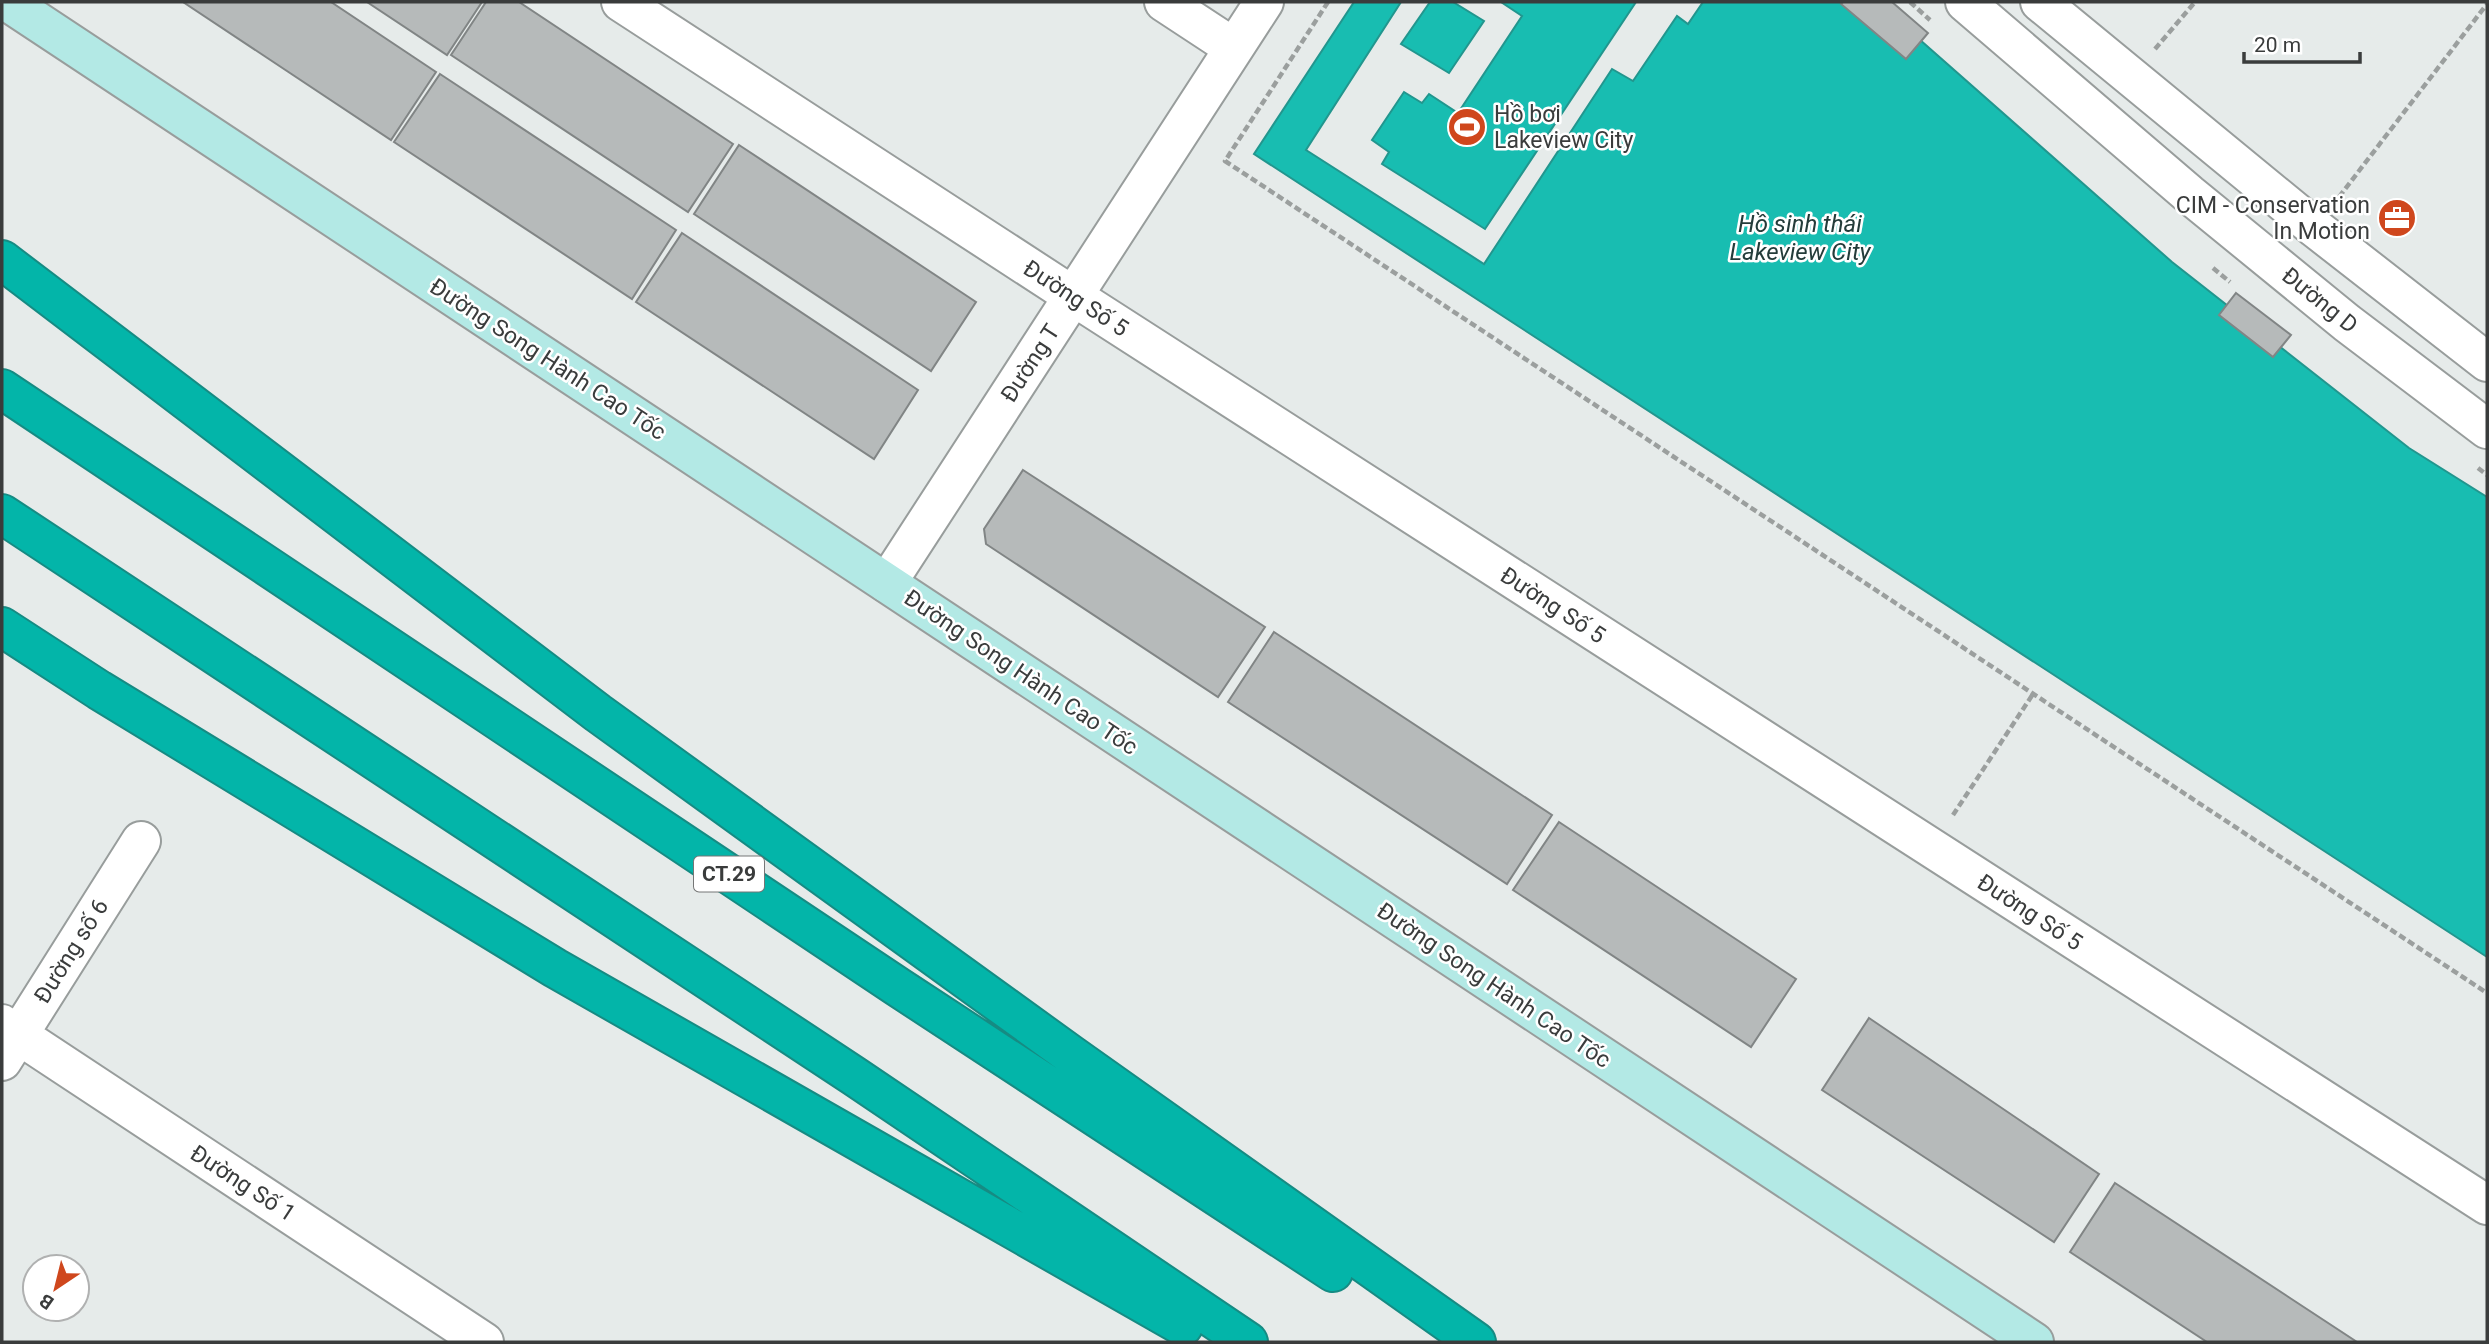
<svg xmlns="http://www.w3.org/2000/svg" width="2489" height="1344" viewBox="0 0 2489 1344" font-family="Roboto,sans-serif">
	<rect width="100%" height="100%" fill="#e6ebea"/>
	<path fill="#18bdb1" stroke="#22968e" stroke-width="2" d="M1354,2H1401L1306,150L1484,264L1612,69L1633,81L1677,16L1688,24L1703,2H1877L2172,262L2409,448L2487,497V957L1254,154Z
		M1430,2H1453L1484,21L1449,73L1401,44Z
		M1501,2H1636L1485,229L1382,164L1389,152L1372,140L1404,92L1422,103L1429,94L1458,113L1522,16Z"/>
	<path fill="#b6baba" stroke="#818585" stroke-width="2" d="M183,2H331L436,72L391,140Z
		M367,2H482L447,55Z
		M486,2H519L733,144L688,212L451,55Z
		M1843,2H1892L1928,33L1906,59L1841,4Z
		M440,74L676,230L632,299L394,142Z
		M739,145L976,302L931,371L694,214Z
		M682,233L918,390L874,459L636,302Z
		M2236,293L2291,335L2273,357L2219,315Z
		M1023,470L1265,627L1218,697L986,544L984,529Z
		M1274,632L1552,815L1507,884L1228,702Z
		M1559,822L1796,979L1751,1047L1513,890Z
		M1869,1018L2099,1174L2054,1242L1822,1090Z
		M2115,1183L2357,1342H2207L2070,1252Z"/>
	<g fill="none" stroke-linecap="round" stroke-linejoin="round">
		<defs>
			<path id="street" d="M621,2L1073,296L2487,1205
				M1164,2L1234,48
				M1965,2L2189,194L2347,323L2487,429
				M2040,2L2315,228L2487,362
				M887,583L1264,2
				M2,1024L484,1342
				M2,1061L141,841"/>
			<path id="secondary" d="M8,2L2034,1342"/>
			<path id="highway" d="M2,260L598,713L1071,1055L1476,1342
				M2,389L898,987L1333,1272
				M2,514L854,1076L1248,1342
				M2,627L99,690L555,968L1183,1326"/>
		</defs>
		<use href="#street" stroke="#989d9c" stroke-width="42"/>
		<use href="#secondary" stroke="#989d9c" stroke-width="42"/>
		<use href="#highway" stroke="#168b83" stroke-width="42"/>
		<path stroke="#9b9f9e" stroke-width="4.5" stroke-dasharray="7 3.5" stroke-linecap="butt" d="M1328,2L1225,161L2487,993
			M1910,2L1930,20
			M2155,49L2195,2
			M2339,197L2487,4
			M2213,268L2230,282
			M2478,468L2487,475
			M1953,815L2033,694"/>
		<use href="#street" stroke="#fff" stroke-width="38"/>
		<use href="#secondary" stroke="#b3e9e5" stroke-width="38"/>
		<use href="#highway" stroke="#03b5a9" stroke-width="38"/>
	</g>
	<defs>
		<symbol id="stadium-disc" viewBox="-11 -11 22 22"><circle r="9.5" fill="#cf471d" stroke="#fff"/><path d="M0-5a6.5 5 0 1 0 0 10a6.5 5 0 1 0 0-10ZM-3.5-1.8h7v3.6h-7Z" fill="#fff"/></symbol>
		<symbol id="office-disc" viewBox="-11 -11 22 22"><circle r="9.5" fill="#cf471d" stroke="#fff"/><path d="M-6-3h4V-5.5h4V-3h4V5H-6ZM-1-4.5V-3h2v-1.5ZM-6 0V1H6V0Z" fill="#fff"/></symbol>
	</defs>
	<g fill-rule="evenodd">
		<use href="#stadium-disc" x="1445" y="105" width="44" height="44"/>
		<use href="#office-disc" x="2375" y="196" width="44" height="44"/>
	</g>
	<g text-anchor="middle" stroke-width="5" stroke-linejoin="round" paint-order="stroke">
		<rect fill="#fff" stroke="#757676" stroke-width="2" x="694" y="856.5" width="70" height="35" rx="5"/>
		<g font-size="21" font-weight="bold" fill="#3a3c3c">
			<text x="729" y="881">CT.29</text>
		</g>
		<g font-size="23" fill="#3a3c3c" stroke="#fff" text-anchor="start">
			<text x="1494" y="122">Hồ bơi<tspan x="1494" dy="26">Lakeview City</tspan></text>
			<text x="2370" y="213" text-anchor="end">CIM - Conservation<tspan x="2370" dy="26">In Motion</tspan></text>
		</g>
		<g font-size="23" fill="#3a3c3c" stroke="#fff">
			<text transform="translate(1076 298) rotate(33)" y="8">Đường Số 5</text>
			<text transform="translate(2320 300) rotate(39)" y="8">Đường D</text>
			<text transform="translate(548 359) rotate(33)" y="8">Đường Song Hành Cao Tốc</text>
			<text transform="translate(1030 363) rotate(-57)" y="8">Đường T</text>
			<text transform="translate(1553 605) rotate(33)" y="8">Đường Số 5</text>
			<text transform="translate(1021 672) rotate(34)" y="8">Đường Song Hành Cao Tốc</text>
			<text transform="translate(2030 912) rotate(33)" y="8">Đường Số 5</text>
			<text transform="translate(71 951) rotate(-58)" y="8">Đường số 6</text>
			<text transform="translate(1494 985) rotate(34)" y="8">Đường Song Hành Cao Tốc</text>
			<text transform="translate(243 1183) rotate(33)" y="8">Đường Số 1</text>
		</g>
		<g font-size="24" font-style="italic" fill="#243c3a" stroke="#fff">
			<text x="1800" y="232">Hồ sinh thái<tspan x="1800" dy="28">Lakeview City</tspan></text>
		</g>
	</g>
	<rect width="2489" height="1344" fill="none" stroke="#3a3c3c" stroke-width="7"/>
	<g transform="translate(56 1288) rotate(215)"><circle r="33" fill="#ffffff" stroke="#b0b1b1" stroke-width="2"/>
	<path d="M0-5L12 26L0 18L-12 26Z" fill="#cf471d"/>
	<text y="-10" font-size="19" font-weight="bold" text-anchor="middle" fill="#3a3c3c">B</text>
	</g>
	<path d="M2244 52v10h116v-10" fill="none" stroke="#3a3c3c" stroke-width="3.5"/>
	<text x="2254" y="52" font-size="21" fill="#3a3c3c" stroke="#ffffff" stroke-width="5" paint-order="stroke">20 m</text>
</svg>
